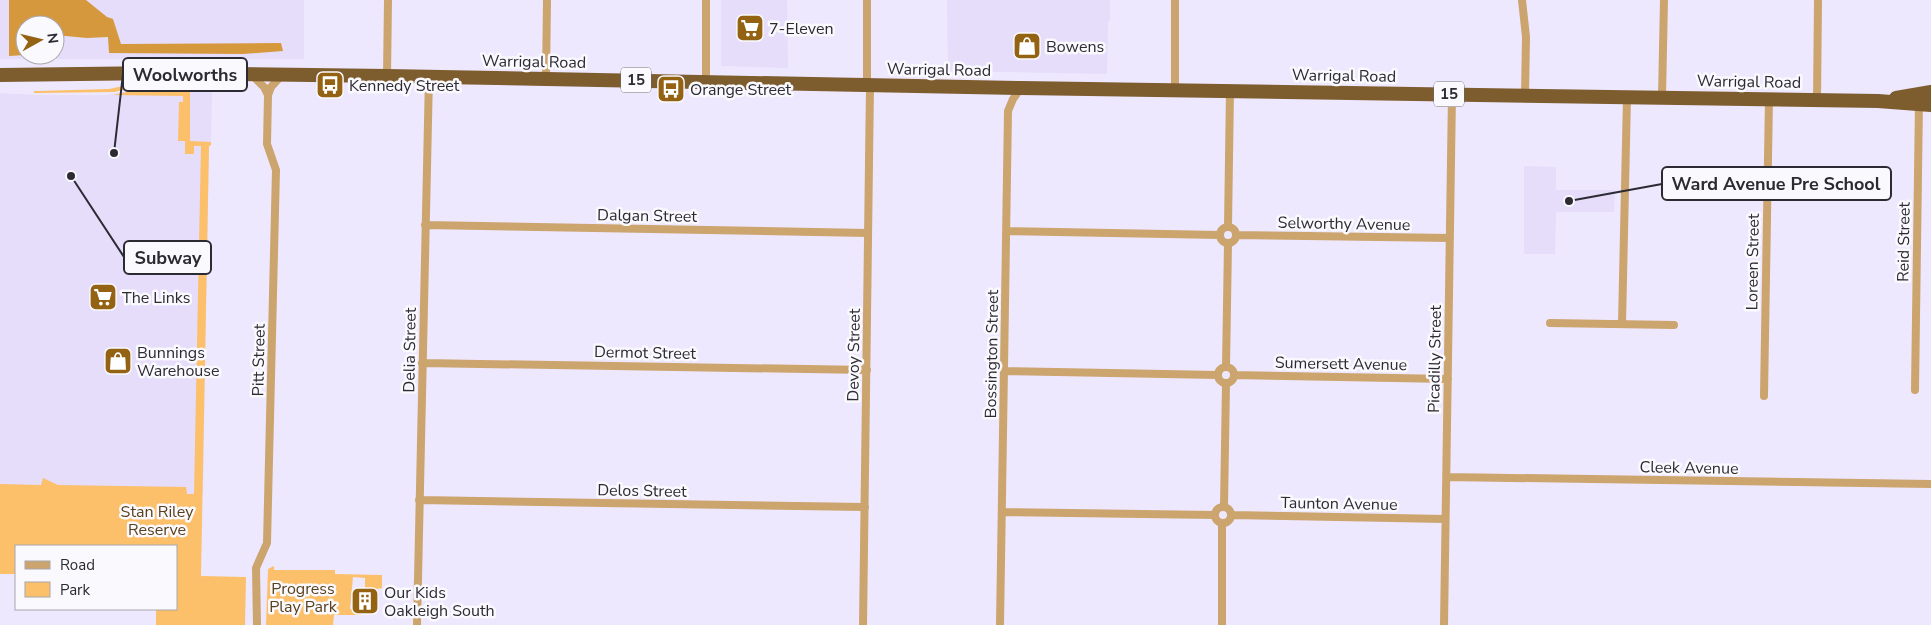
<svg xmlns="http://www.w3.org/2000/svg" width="1931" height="625" viewBox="0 0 1931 625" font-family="'Nunito Sans',sans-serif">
	<rect width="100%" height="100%" fill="#eee8fe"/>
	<path fill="#e5ddfa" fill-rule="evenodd" d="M0,0H304V59H0ZM25,25H55V55H25Z
		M721,0H787L788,68L721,66Z
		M947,0H1110V21H1108L1107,74L948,71Z
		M145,88H212L211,145L209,146L203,494H0V93L38,95H107Z
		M1524,166L1556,167V190H1615L1614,212H1556L1555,254H1524Z"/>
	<path fill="#fcbf6a" d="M137,83H202V86L146,85L114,92L34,93V91H38L109,89Z
		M145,88H190V141L211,142V145L209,146L201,576L246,577L245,625H156V609H176V546H16V574H0V484L41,485L43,478L58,485L186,487L187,494H194L201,146H194V154H185V141H178L179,102H183V96L113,95Z
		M274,566V570H335V574L382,575V588L377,589L376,593L365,592V578L353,577L350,609L361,610V615H334L333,625H266L268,569Z"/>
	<path fill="#d6983c" d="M9,0H86L107,17L113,19L121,44L281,43L283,51L243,54L109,53L108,37L87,38L55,35V25H25V55L9,56Z"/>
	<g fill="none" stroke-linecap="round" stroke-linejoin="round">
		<path stroke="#cca46e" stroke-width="8" d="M706,0V82
			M867,0V85
			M1522,0L1526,37L1525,95
			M252,75L264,87L268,95
			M387,76L388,0
			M546,78L547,0
			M1175,90V0
			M1662,97L1664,0
			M1817,100L1818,0
			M425,225L868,233
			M1228,226L1230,91
			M1220 235a8 8 0 1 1 16 0a8 8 0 1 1-16 0Z
			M1007,231L1220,235
			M1236,235L1450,238
			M1550,323L1674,325
			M1622,324L1627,97
			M422,363L867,370
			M1226,367L1228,243
			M1218 375a8 8 0 1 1 16 0a8 8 0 1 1-16 0Z
			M1004,371L1218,375
			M1234,375L1448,379
			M1915,390L1919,102
			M1764,396L1769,99
			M1447,477L1931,484
			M419,500L865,507
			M1224,507L1226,383
			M1215 515a8 8 0 1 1 16 0a8 8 0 1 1-16 0Z
			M1002,512L1215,515
			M1231,515L1445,519
			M257,625L256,568L267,543L276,170L267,144L268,95L271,87L282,75
			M417,625L429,76
			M863,625L870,85
			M1000,625L1008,111L1013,99L1021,88
			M1222,625V523
			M1444,625L1452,94"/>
		<path stroke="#7d5c2e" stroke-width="14" d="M0,75L160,73L387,76L1021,88L1878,101L1931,105
			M1896,98L1931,92"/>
	</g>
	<defs>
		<symbol id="supermarket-square" viewBox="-11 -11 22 22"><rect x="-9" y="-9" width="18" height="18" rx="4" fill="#936212" stroke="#faf9fd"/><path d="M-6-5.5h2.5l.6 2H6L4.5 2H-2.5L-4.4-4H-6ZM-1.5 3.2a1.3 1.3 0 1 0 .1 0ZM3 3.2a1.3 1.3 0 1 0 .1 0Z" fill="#fff"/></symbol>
		<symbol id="shop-square" viewBox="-11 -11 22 22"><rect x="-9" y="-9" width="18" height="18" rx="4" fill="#936212" stroke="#faf9fd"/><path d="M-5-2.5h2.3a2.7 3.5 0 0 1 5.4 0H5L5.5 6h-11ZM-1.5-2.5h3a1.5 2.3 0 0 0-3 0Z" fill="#fff"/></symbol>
		<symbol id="bus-square" viewBox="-11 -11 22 22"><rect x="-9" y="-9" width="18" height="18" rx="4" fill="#936212" stroke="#faf9fd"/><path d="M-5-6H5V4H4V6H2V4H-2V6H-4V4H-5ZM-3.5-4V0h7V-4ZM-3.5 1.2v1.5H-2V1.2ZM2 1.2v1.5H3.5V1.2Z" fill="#fff"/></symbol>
		<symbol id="building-square" viewBox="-11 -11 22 22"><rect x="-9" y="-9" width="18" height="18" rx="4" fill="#936212" stroke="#faf9fd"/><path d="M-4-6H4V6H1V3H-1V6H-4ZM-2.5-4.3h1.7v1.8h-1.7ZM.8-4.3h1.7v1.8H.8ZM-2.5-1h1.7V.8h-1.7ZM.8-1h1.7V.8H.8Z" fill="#fff"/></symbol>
	</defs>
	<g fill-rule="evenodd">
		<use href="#supermarket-square" x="734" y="12" width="32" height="32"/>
		<use href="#shop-square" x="1011" y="30" width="32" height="32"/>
		<use href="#bus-square" x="314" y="69" width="32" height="32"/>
		<use href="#bus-square" x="655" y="73" width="32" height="32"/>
		<use href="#supermarket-square" x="87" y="281" width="32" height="32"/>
		<use href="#shop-square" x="102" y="345" width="32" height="32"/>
		<use href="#building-square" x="349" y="585" width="32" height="32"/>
	</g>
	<g text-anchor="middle" stroke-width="5" stroke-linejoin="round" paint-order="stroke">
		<g fill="#faf9fd" stroke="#6a686f" stroke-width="1">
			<rect x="621" y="67.5" width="30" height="25" rx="4"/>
			<rect x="1434" y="81.5" width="30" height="25" rx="4"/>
		</g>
		<g font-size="15" font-weight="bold" fill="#2c2a32">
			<text x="636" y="85">15</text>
			<text x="1449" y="99">15</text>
		</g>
		<g font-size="16" fill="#2c2a32" stroke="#faf9fd" text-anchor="start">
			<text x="769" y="34">7-Eleven</text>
			<text x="1046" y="52">Bowens</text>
			<text x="349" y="91">Kennedy Street</text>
			<text x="690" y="95">Orange Street</text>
			<text x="122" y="303">The Links</text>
			<text x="137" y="358">Bunnings<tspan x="137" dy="18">Warehouse</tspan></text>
			<text x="384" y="598">Our Kids<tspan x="384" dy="18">Oakleigh South</tspan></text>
		</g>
		<g font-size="16" fill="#2c2a32" stroke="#faf9fd">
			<text transform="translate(534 61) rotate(1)" y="6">Warrigal Road</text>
			<text transform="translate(939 69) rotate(1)" y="6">Warrigal Road</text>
			<text transform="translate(1344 75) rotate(1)" y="6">Warrigal Road</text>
			<text transform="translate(1749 81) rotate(1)" y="6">Warrigal Road</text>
			<text transform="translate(647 215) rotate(1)" y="6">Dalgan Street</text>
			<text transform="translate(1344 223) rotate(1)" y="6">Selworthy Avenue</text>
			<text transform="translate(1903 242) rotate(-89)" y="6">Reid Street</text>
			<text transform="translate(1752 262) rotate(-89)" y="6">Loreen Street</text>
			<text transform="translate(409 350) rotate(-89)" y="6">Delia Street</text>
			<text transform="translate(645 352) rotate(1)" y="6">Dermot Street</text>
			<text transform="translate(991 354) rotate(-89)" y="6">Bossington Street</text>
			<text transform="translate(853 355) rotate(-89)" y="6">Devoy Street</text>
			<text transform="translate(1434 359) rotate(-89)" y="6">Picadilly Street</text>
			<text transform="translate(258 360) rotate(-89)" y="6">Pitt Street</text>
			<text transform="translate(1341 363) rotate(1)" y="6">Sumersett Avenue</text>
			<text transform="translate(1689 467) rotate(1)" y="6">Cleek Avenue</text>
			<text transform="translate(642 490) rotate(1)" y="6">Delos Street</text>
			<text transform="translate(1339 503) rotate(1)" y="6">Taunton Avenue</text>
		</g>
		<g font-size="16" fill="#593f1a" stroke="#faf9fd">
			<text x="157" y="517">Stan Riley<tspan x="157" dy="18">Reserve</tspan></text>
			<text x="303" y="594">Progress<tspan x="303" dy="18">Play Park</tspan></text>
		</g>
	</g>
	<path fill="none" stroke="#2c2a32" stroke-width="2" d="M114 153L123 74M1569 201L1662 184M71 176L124 257"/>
	<g fill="#2c2a32" stroke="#faf9fd" stroke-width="2">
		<circle cx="114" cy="153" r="5"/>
		<circle cx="1569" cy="201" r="5"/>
		<circle cx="71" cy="176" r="5"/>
	</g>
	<g fill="#faf9fd" stroke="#2c2a32" stroke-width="2">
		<rect x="123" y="58" width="124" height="33" rx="5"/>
		<rect x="1662" y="167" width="229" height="33" rx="5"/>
		<rect x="124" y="241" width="87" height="33" rx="5"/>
	</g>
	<g font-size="18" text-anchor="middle" font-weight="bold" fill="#2c2a32">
		<text x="185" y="81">Woolworths</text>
		<text x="1776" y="190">Ward Avenue Pre School</text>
		<text x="168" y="264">Subway</text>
	</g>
	<rect x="15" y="545" width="162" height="65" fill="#faf9fd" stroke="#a8a6ac"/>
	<rect x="25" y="561" width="25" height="8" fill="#cca46e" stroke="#a8a6ac"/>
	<text x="60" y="570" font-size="15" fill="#2c2a32">Road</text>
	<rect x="25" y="582" width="25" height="15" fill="#fcbf6a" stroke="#a8a6ac"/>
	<text x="60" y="595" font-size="15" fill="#2c2a32">Park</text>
	<g transform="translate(40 40) rotate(82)"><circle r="24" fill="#faf9fd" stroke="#a8a6ac"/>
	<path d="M0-4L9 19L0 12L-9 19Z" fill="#936212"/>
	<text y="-8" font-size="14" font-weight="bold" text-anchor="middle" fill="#2c2a32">N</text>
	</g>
</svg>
